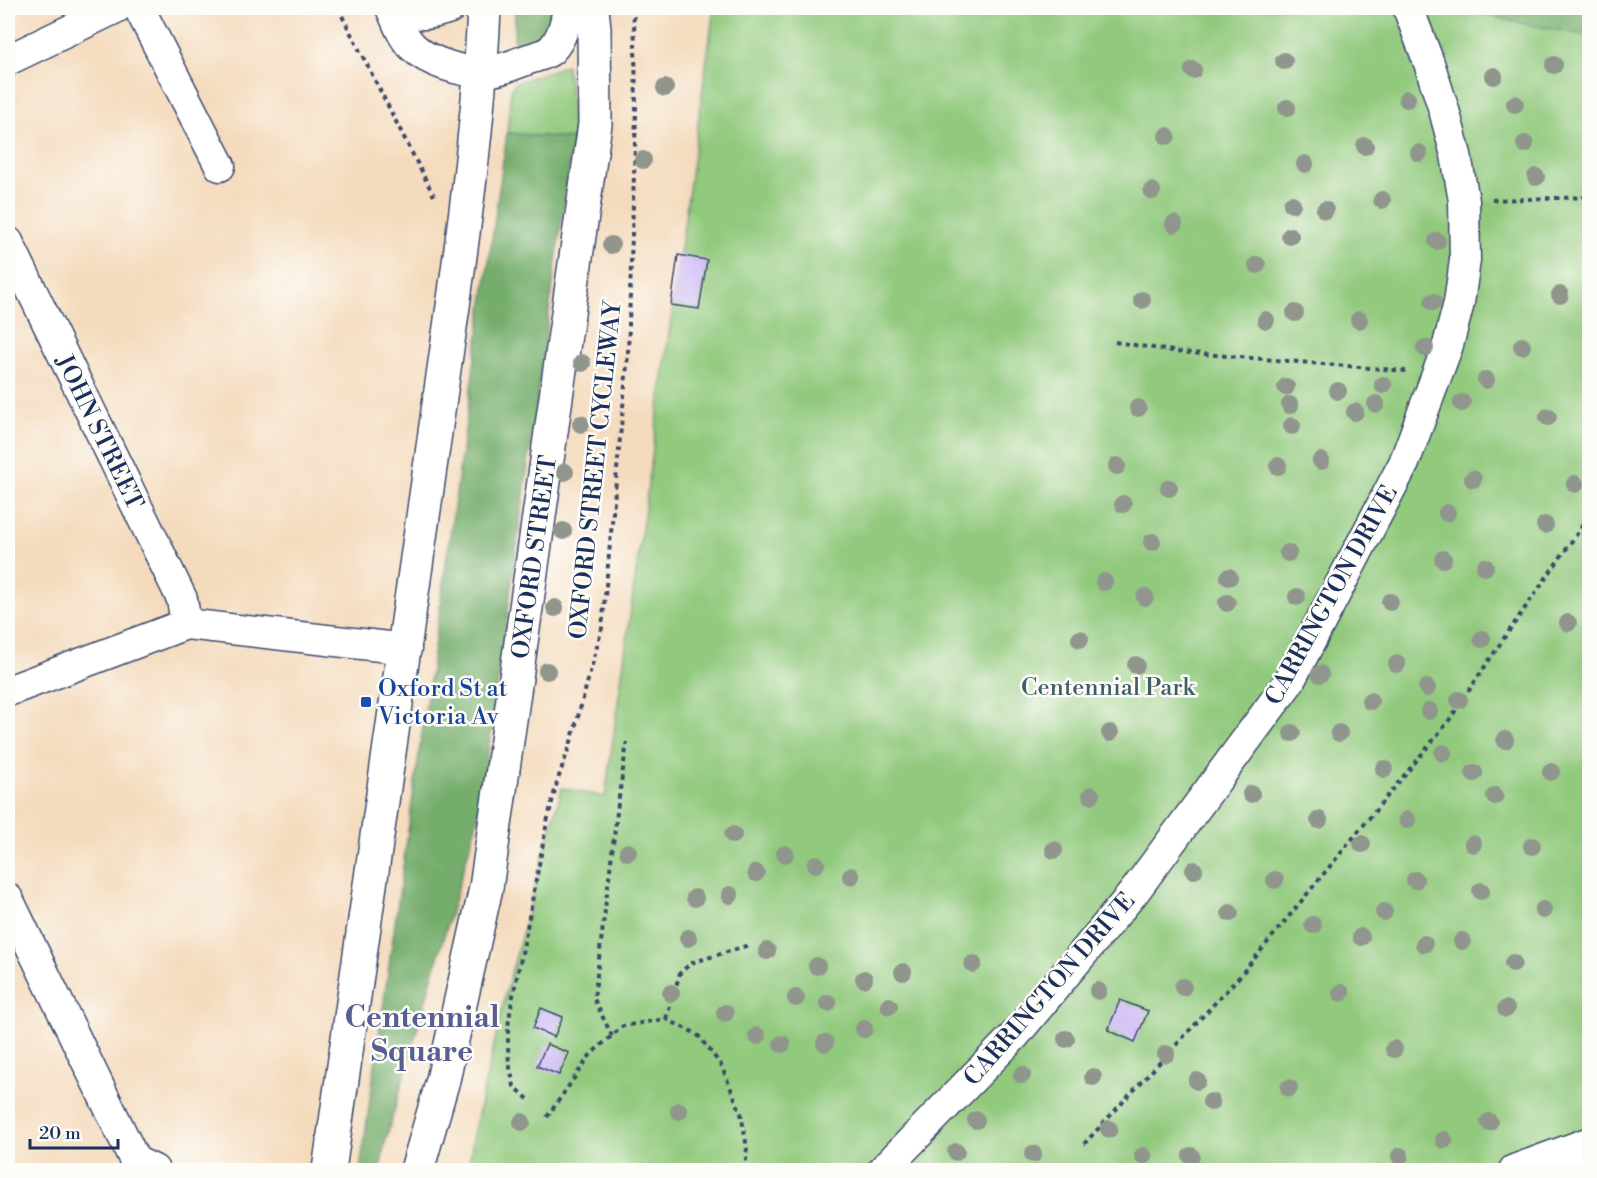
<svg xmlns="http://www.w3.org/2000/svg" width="1597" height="1178" viewBox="0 0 1597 1178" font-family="'Libre Bodoni',serif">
	<rect width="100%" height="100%" fill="#fdfcf7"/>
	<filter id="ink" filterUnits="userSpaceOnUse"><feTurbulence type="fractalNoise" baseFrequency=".0167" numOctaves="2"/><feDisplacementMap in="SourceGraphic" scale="12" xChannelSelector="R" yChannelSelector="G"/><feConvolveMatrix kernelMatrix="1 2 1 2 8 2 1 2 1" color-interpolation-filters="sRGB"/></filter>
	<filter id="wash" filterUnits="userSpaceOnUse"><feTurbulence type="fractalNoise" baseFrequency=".008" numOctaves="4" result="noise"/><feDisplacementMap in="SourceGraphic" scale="24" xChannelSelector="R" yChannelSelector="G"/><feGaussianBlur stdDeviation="1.35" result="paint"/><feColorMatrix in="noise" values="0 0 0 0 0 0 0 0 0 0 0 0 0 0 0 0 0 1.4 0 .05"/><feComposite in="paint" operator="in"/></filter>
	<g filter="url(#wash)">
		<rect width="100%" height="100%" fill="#f4dbbe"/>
		<path fill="#91c97d" stroke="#567c6e" stroke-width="1.5" d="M714,8H1589V1170H468L475,1128L505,996L562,788L605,797Z
			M567,65L572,110L573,139L507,133L511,90L515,83Z"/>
		<path fill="#74ad6c" stroke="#486e65" stroke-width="1.5" d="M515,8H558L543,43L520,49L514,40Z
			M1458,8H1589V36L1515,22Z
			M507,133L573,139L480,811L427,995L384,1147L380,1170H360Z"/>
		<g id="blocks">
			<path fill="#cab5f5" d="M678,255L707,260L699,309L671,305Z
				M1120,1000L1148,1011L1135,1042L1108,1030Z
				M541,1008L563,1017L554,1037L533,1028Z
				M547,1044L569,1053L559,1075L537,1066Z"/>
		</g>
	</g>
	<g filter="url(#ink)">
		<use href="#blocks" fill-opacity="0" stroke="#3c496c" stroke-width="1.5"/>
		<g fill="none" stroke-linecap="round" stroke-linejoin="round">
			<defs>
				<path id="minor" d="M139,8L220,166
					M391,8C397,21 402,37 413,47C428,62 461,72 482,72C496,72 513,65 526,60C534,57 545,55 551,50C562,39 566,22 568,8
					M399,8C417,18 432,14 450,8
					M8,60L116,8
					M8,242L182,599L186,624
					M8,691L186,624L406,649
					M8,899L135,1161L154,1170
					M883,1170L1015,1035L1134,892L1289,682L1404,463L1448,345L1459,303L1465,260L1464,201L1456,155L1444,110L1429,63L1408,8
					M1514,1170L1590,1142"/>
				<path id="major" d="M329,1170C365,929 400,688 433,447C453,301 478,155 484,8
					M417,1170L443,1080L486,888L595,124L594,29L592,8"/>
			</defs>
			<use href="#minor" stroke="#3c496c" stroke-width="33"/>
			<use href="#major" stroke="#3c496c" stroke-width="36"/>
			<path stroke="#3c496c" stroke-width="4" stroke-dasharray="4.5 4.5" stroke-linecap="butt" d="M338,8L434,196
				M1492,200L1590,197
				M1115,342L1179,352L1406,371
				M666,1019L680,973L691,963L749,945
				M612,1036L594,999L618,804L627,742
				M528,1099L514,1086L509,1063L508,1047V1027L512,1000L523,949L547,822L557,782L572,739L602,628L628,354L636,115L635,42L633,8
				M547,1117L591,1054L623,1026L666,1019L697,1034L721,1065L741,1113L747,1148L745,1170
				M1084,1144L1240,976L1448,722L1504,638L1581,528L1590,506"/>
			<use href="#minor" stroke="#fff" stroke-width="30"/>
			<use href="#major" stroke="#fff" stroke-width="33"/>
		</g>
		<g fill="#90968e">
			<circle cx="1284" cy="61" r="9"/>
			<circle cx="1554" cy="65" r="9"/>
			<circle cx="1193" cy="70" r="9"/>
			<circle cx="1494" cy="76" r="9"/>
			<circle cx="665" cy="88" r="9"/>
			<circle cx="1407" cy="99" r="9"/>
			<circle cx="1515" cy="104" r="9"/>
			<circle cx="1287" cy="108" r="9"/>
			<circle cx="1167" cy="136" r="9"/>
			<circle cx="1525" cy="144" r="9"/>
			<circle cx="1365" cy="146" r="9"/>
			<circle cx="1419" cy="153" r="9"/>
			<circle cx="643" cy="160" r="9"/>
			<circle cx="1305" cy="164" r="9"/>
			<circle cx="1536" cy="177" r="9"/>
			<circle cx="1152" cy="191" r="9"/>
			<circle cx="1382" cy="200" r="9"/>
			<circle cx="1292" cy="204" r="9"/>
			<circle cx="1325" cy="210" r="9"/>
			<circle cx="1174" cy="224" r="9"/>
			<circle cx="1290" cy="236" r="9"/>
			<circle cx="1437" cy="241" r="9"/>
			<circle cx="611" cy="245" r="9"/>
			<circle cx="1257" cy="265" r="9"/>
			<circle cx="1560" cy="295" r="9"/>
			<circle cx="1142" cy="300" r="9"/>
			<circle cx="1433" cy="302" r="9"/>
			<circle cx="1295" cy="313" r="9"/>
			<circle cx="1266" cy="320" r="9"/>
			<circle cx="1359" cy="320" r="9"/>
			<circle cx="1522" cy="346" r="9"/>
			<circle cx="1425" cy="348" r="9"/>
			<circle cx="582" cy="363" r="9"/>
			<circle cx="1486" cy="380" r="9"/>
			<circle cx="1383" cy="385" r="9"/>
			<circle cx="1286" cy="387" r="9"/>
			<circle cx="1338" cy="391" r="9"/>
			<circle cx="1462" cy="403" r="9"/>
			<circle cx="1376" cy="404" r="9"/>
			<circle cx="1290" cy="405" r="9"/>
			<circle cx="1138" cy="408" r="9"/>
			<circle cx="1355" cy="412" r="9"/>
			<circle cx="1548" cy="417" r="9"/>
			<circle cx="581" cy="424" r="9"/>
			<circle cx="1292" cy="426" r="9"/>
			<circle cx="1321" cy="461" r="9"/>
			<circle cx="1117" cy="466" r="9"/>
			<circle cx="1278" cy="466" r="9"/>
			<circle cx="565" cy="472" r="9"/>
			<circle cx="1473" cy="479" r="9"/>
			<circle cx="1575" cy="484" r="9"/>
			<circle cx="1169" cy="488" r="9"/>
			<circle cx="1123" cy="504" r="9"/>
			<circle cx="1447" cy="513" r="9"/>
			<circle cx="1545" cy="525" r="9"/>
			<circle cx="563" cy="531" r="9"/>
			<circle cx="1152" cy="542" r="9"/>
			<circle cx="1288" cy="553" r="9"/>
			<circle cx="1443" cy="559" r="9"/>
			<circle cx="1485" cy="567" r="9"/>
			<circle cx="1229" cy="577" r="9"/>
			<circle cx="1104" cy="582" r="9"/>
			<circle cx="1145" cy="597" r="9"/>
			<circle cx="1297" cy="597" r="9"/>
			<circle cx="1390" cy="602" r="9"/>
			<circle cx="1227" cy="603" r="9"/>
			<circle cx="555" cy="608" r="9"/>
			<circle cx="1568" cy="623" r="9"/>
			<circle cx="1080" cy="639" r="9"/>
			<circle cx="1482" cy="639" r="9"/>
			<circle cx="1397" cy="664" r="9"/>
			<circle cx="1136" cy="665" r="9"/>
			<circle cx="547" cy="671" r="9"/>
			<circle cx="1320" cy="674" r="9"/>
			<circle cx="1427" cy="688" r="9"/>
			<circle cx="1459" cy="700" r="9"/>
			<circle cx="1370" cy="701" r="9"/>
			<circle cx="1429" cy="711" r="9"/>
			<circle cx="1110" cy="733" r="9"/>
			<circle cx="1292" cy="733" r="9"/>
			<circle cx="1339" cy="733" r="9"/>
			<circle cx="1505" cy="740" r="9"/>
			<circle cx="1443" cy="753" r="9"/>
			<circle cx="1384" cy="769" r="9"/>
			<circle cx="1551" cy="772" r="9"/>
			<circle cx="1474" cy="773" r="9"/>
			<circle cx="1251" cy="794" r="9"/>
			<circle cx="1091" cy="795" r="9"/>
			<circle cx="1495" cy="796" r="9"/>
			<circle cx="1319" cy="820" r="9"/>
			<circle cx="1407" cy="820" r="9"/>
			<circle cx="733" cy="835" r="9"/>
			<circle cx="1362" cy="844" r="9"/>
			<circle cx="1473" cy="844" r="9"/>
			<circle cx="1532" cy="846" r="9"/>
			<circle cx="1054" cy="850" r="9"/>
			<circle cx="628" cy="852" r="9"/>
			<circle cx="785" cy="854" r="9"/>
			<circle cx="816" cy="864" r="9"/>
			<circle cx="1194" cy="870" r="9"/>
			<circle cx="756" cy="873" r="9"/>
			<circle cx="851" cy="876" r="9"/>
			<circle cx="1275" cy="880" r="9"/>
			<circle cx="1415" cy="880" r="9"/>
			<circle cx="1481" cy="891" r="9"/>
			<circle cx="730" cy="895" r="9"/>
			<circle cx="695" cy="898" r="9"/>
			<circle cx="1543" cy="910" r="9"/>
			<circle cx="1384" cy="912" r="9"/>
			<circle cx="1230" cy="913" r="9"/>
			<circle cx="1313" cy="925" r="9"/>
			<circle cx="1361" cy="937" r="9"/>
			<circle cx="688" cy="938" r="9"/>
			<circle cx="1462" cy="941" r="9"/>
			<circle cx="1424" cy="944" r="9"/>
			<circle cx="767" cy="951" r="9"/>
			<circle cx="1513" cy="963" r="9"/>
			<circle cx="973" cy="964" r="9"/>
			<circle cx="817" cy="966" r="9"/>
			<circle cx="903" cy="972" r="9"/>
			<circle cx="864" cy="979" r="9"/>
			<circle cx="1183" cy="987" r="9"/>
			<circle cx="1098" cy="991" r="9"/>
			<circle cx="671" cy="993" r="9"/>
			<circle cx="1341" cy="993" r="9"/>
			<circle cx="796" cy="998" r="9"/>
			<circle cx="828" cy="1003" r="9"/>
			<circle cx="889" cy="1006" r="9"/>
			<circle cx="1506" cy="1009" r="9"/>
			<circle cx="725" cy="1013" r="9"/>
			<circle cx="864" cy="1029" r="9"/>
			<circle cx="757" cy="1036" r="9"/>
			<circle cx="1066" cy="1039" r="9"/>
			<circle cx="825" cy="1043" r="9"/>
			<circle cx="782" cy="1044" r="9"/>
			<circle cx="1394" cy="1049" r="9"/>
			<circle cx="1166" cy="1054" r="9"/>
			<circle cx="1022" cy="1075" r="9"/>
			<circle cx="1093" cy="1077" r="9"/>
			<circle cx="1197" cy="1081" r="9"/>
			<circle cx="1289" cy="1088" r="9"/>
			<circle cx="1211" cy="1102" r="9"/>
			<circle cx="679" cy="1111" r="9"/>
			<circle cx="976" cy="1120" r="9"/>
			<circle cx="522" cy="1122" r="9"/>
			<circle cx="1489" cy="1122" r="9"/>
			<circle cx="1109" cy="1129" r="9"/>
			<circle cx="1444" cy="1140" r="9"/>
			<circle cx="956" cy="1152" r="9"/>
			<circle cx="1033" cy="1154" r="9"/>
			<circle cx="1143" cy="1156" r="9"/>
			<circle cx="1191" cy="1156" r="9"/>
			<circle cx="1400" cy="1156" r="9"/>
		</g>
	</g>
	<rect fill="#1a4fb4" stroke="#fdfcf7" stroke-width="2" x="360" y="696" width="12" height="12" rx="3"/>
	<g text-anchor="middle" stroke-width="5" stroke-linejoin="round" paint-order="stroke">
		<g font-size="24" fill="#1b2f5e" stroke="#fdfcf7">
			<text transform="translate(100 432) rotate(64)" y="8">JOHN STREET</text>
			<text transform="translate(595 470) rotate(-84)" y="8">OXFORD STREET CYCLEWAY</text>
			<text transform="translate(534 557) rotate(-82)" y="8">OXFORD STREET</text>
			<text transform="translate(1331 595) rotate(-61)" y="8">CARRINGTON DRIVE</text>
			<text transform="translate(1049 989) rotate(-49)" y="8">CARRINGTON DRIVE</text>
		</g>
		<g font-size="24" fill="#3e5d67" stroke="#fdfcf7">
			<text x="1108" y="695">Centennial Park</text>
		</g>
		<g font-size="24" fill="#164399" stroke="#fdfcf7" text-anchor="start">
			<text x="378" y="696">Oxford St at<tspan x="378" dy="28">Victoria Av</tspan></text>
		</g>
		<g font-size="30" font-weight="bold" fill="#585e93" stroke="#fdfcf7">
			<text x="422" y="1027">Centennial<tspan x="422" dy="34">Square</tspan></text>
		</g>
	</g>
	<rect width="1597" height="1178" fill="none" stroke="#fdfcf7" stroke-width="30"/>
	<path d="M30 1139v9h88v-9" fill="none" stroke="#1b2f5e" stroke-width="3"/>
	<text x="39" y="1139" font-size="18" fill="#1b2f5e" stroke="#fdfcf7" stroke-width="4.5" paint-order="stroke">20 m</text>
</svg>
